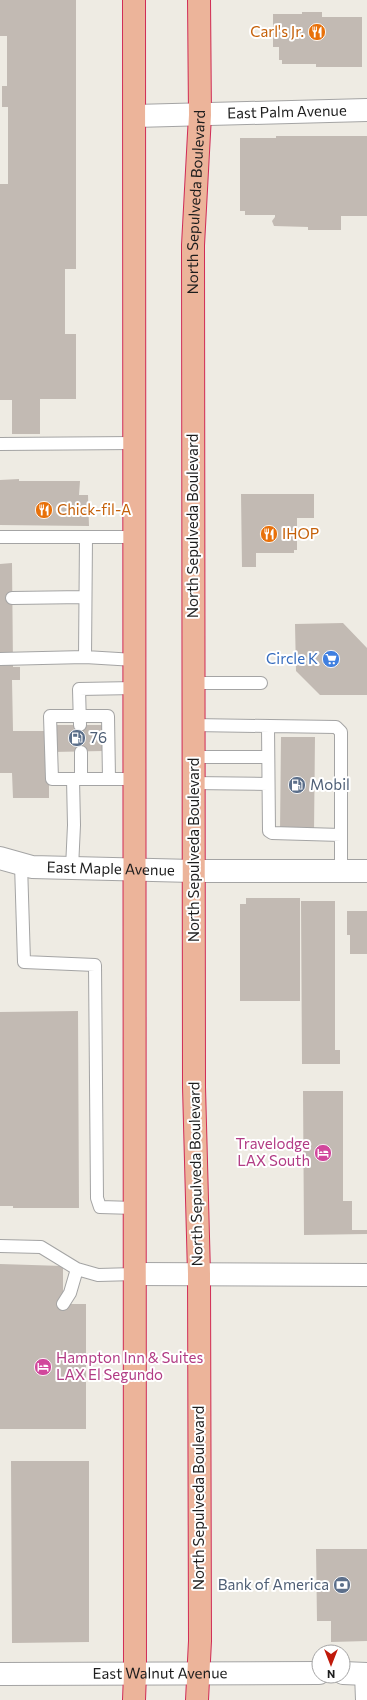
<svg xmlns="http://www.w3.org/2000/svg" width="367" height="1700" viewBox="0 0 367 1700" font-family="Commissioner,sans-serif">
	<rect width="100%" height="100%" fill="#eeebe3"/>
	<path fill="#c2bab3" d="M0,0H76V269H65V334H76V399H40V434H12V400H0V184H8V107H2V86H7V36H0Z
		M302,12H322V17H362V67H316V64H282V60H279V47H273V14H302Z
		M276,136H367V216H341V230H308V227L274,226L272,221L275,217V215H245V211H240V138H276Z
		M19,479V481H80L79,495H88L89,526L0,525V480Z
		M241,494H314V518H297V550H294V553H256V567H242Z
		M12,563L13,667H20V680H12L13,731H49V798H13L12,773H0V564Z
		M343,623L367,648V695H320L296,671L295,624Z
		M51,725H103V751L52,752Z
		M281,737H315L314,832H280Z
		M246,898H300V1001H240V904H246Z
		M301,901H335V1050H340V1064H302Z
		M347,911H367V954H350V935H347Z
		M78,1011L79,1208H13V1206H0V1012Z
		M303,1091H343V1201H352V1230H367V1234L304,1235Z
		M0,1264L63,1266V1304H86V1429H0Z
		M11,1461H89V1642L12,1643Z
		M316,1549H367V1641L331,1642V1621H317Z"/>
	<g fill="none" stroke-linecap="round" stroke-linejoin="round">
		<defs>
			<path id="service" d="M0,444L135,443
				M0,537H135
				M86,537L85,657L135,660
				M12,598L85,597
				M0,659L85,657
				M193,683H261
				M80,725L79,689L135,688
				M193,725L336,727L341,732V871
				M268,727L269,831L272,833L341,835
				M193,757H268
				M73,779H52L50,716H108L109,779
				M81,779V752
				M193,783L268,784
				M21,864L24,962L95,965L97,1198L100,1207L135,1208
				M72,868L74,825L73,779H136
				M0,1246L41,1247L77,1269L98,1275L135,1274
				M63,1304L70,1293L77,1269
				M361,1673L362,1700"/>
			<g id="minor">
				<path id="s1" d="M135,116L367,110"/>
				<path d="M193,871H367"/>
				<path d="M135,1274L367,1275"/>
				<path d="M343,1673L367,1674"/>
				<path id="s2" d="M0,1674L319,1673"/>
			</g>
			<g id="tertiary">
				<path id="s3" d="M0,858L32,867L193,871"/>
			</g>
			<g id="trunk">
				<path d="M134,1700L135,1674L134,0"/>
				<path id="s4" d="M197,1700L200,1641L199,1274L194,1087L193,245L200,115L199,0"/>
			</g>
		</defs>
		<use href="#service" stroke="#a4a4a4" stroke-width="14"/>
		<use href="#minor" stroke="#a4a4a4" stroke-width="24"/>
		<use href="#tertiary" stroke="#a4a4a4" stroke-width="24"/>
		<use href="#trunk" stroke="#d02c56" stroke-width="24"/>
		<use href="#service" stroke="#fff" stroke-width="12"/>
		<use href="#minor" stroke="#fff" stroke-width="22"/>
		<use href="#tertiary" stroke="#fff" stroke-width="22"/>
		<use href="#trunk" stroke="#ecb49a" stroke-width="22"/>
	</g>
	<defs>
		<symbol id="restaurant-disc" viewBox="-11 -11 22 22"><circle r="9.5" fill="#e8710a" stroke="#fff"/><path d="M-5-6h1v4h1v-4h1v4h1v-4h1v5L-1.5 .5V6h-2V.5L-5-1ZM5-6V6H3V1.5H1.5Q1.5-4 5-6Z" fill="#fff"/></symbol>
		<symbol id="supermarket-disc" viewBox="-11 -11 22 22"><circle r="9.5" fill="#3f7fe0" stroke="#fff"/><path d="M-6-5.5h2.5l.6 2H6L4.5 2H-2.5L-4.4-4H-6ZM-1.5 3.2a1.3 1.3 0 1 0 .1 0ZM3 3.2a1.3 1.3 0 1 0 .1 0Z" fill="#fff"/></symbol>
		<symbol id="fuel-disc" viewBox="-11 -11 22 22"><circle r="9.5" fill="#5c6f8a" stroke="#fff"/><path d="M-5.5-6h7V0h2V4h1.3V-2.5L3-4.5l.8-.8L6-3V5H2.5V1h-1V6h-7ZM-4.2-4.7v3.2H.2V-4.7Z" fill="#fff"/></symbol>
		<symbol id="hotel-disc" viewBox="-11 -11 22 22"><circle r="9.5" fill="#d1479c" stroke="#fff"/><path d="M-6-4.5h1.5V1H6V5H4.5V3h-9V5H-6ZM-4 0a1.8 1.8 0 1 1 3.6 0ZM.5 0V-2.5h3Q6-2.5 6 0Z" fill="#fff"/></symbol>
		<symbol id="bank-disc" viewBox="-11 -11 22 22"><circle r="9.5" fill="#5c6f8a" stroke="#fff"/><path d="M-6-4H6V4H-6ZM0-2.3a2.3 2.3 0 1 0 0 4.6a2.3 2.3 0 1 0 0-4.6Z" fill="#fff"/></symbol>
	</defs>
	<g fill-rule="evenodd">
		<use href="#restaurant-disc" x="307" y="22" width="20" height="20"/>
		<use href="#restaurant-disc" x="34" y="500" width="20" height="20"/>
		<use href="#restaurant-disc" x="259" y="524" width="20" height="20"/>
		<use href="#supermarket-disc" x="321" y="649" width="20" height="20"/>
		<use href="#fuel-disc" x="67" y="728" width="20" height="20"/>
		<use href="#fuel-disc" x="287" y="775" width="20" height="20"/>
		<use href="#hotel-disc" x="313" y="1143" width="20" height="20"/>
		<use href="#hotel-disc" x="33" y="1357" width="20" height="20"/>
		<use href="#bank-disc" x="332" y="1575" width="20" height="20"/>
	</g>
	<g text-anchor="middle" stroke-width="4" stroke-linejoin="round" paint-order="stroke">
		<g font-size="15" fill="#c56008" stroke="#fff" text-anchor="start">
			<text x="304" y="37" text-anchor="end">Carl's Jr.</text>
			<text x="57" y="515">Chick-fil-A</text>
			<text x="282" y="539">IHOP</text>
		</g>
		<g font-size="15" fill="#1d1d1d" stroke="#fff">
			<text dy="5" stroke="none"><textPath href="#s1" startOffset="152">East Palm Avenue</textPath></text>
			<text dy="5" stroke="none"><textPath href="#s4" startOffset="1498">North Sepulveda Boulevard</textPath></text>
			<text transform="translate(193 526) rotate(-90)" y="5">North Sepulveda Boulevard</text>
			<text transform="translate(194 850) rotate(-90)" y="5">North Sepulveda Boulevard</text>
			<text dy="5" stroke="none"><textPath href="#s3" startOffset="112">East Maple Avenue</textPath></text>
			<text transform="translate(196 1174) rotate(-91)" y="5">North Sepulveda Boulevard</text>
			<text transform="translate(199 1498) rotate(-90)" y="5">North Sepulveda Boulevard</text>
			<text dy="5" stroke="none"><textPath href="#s2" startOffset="160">East Walnut Avenue</textPath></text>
		</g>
		<g font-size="15" fill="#366cbe" stroke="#fff" text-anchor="end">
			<text x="318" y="664">Circle K</text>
		</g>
		<g font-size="15" fill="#4e5e75" stroke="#fff" text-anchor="start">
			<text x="90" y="743">76</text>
			<text x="310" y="790">Mobil</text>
			<text x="329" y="1590" text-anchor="end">Bank of America</text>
		</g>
		<g font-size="15" fill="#b23c85" stroke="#fff" text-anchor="end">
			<text x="310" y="1149">Travelodge<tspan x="310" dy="17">LAX South</tspan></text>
			<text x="56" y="1363" text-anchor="start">Hampton Inn &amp; Suites<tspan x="56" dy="17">LAX El Segundo</tspan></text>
		</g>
	</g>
	<g transform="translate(331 1664) rotate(180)"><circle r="19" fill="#ffffff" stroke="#a5a5a5"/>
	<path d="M0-3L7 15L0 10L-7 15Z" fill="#c0190a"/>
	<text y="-6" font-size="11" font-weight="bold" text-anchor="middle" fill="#1d1d1d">N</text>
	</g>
</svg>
